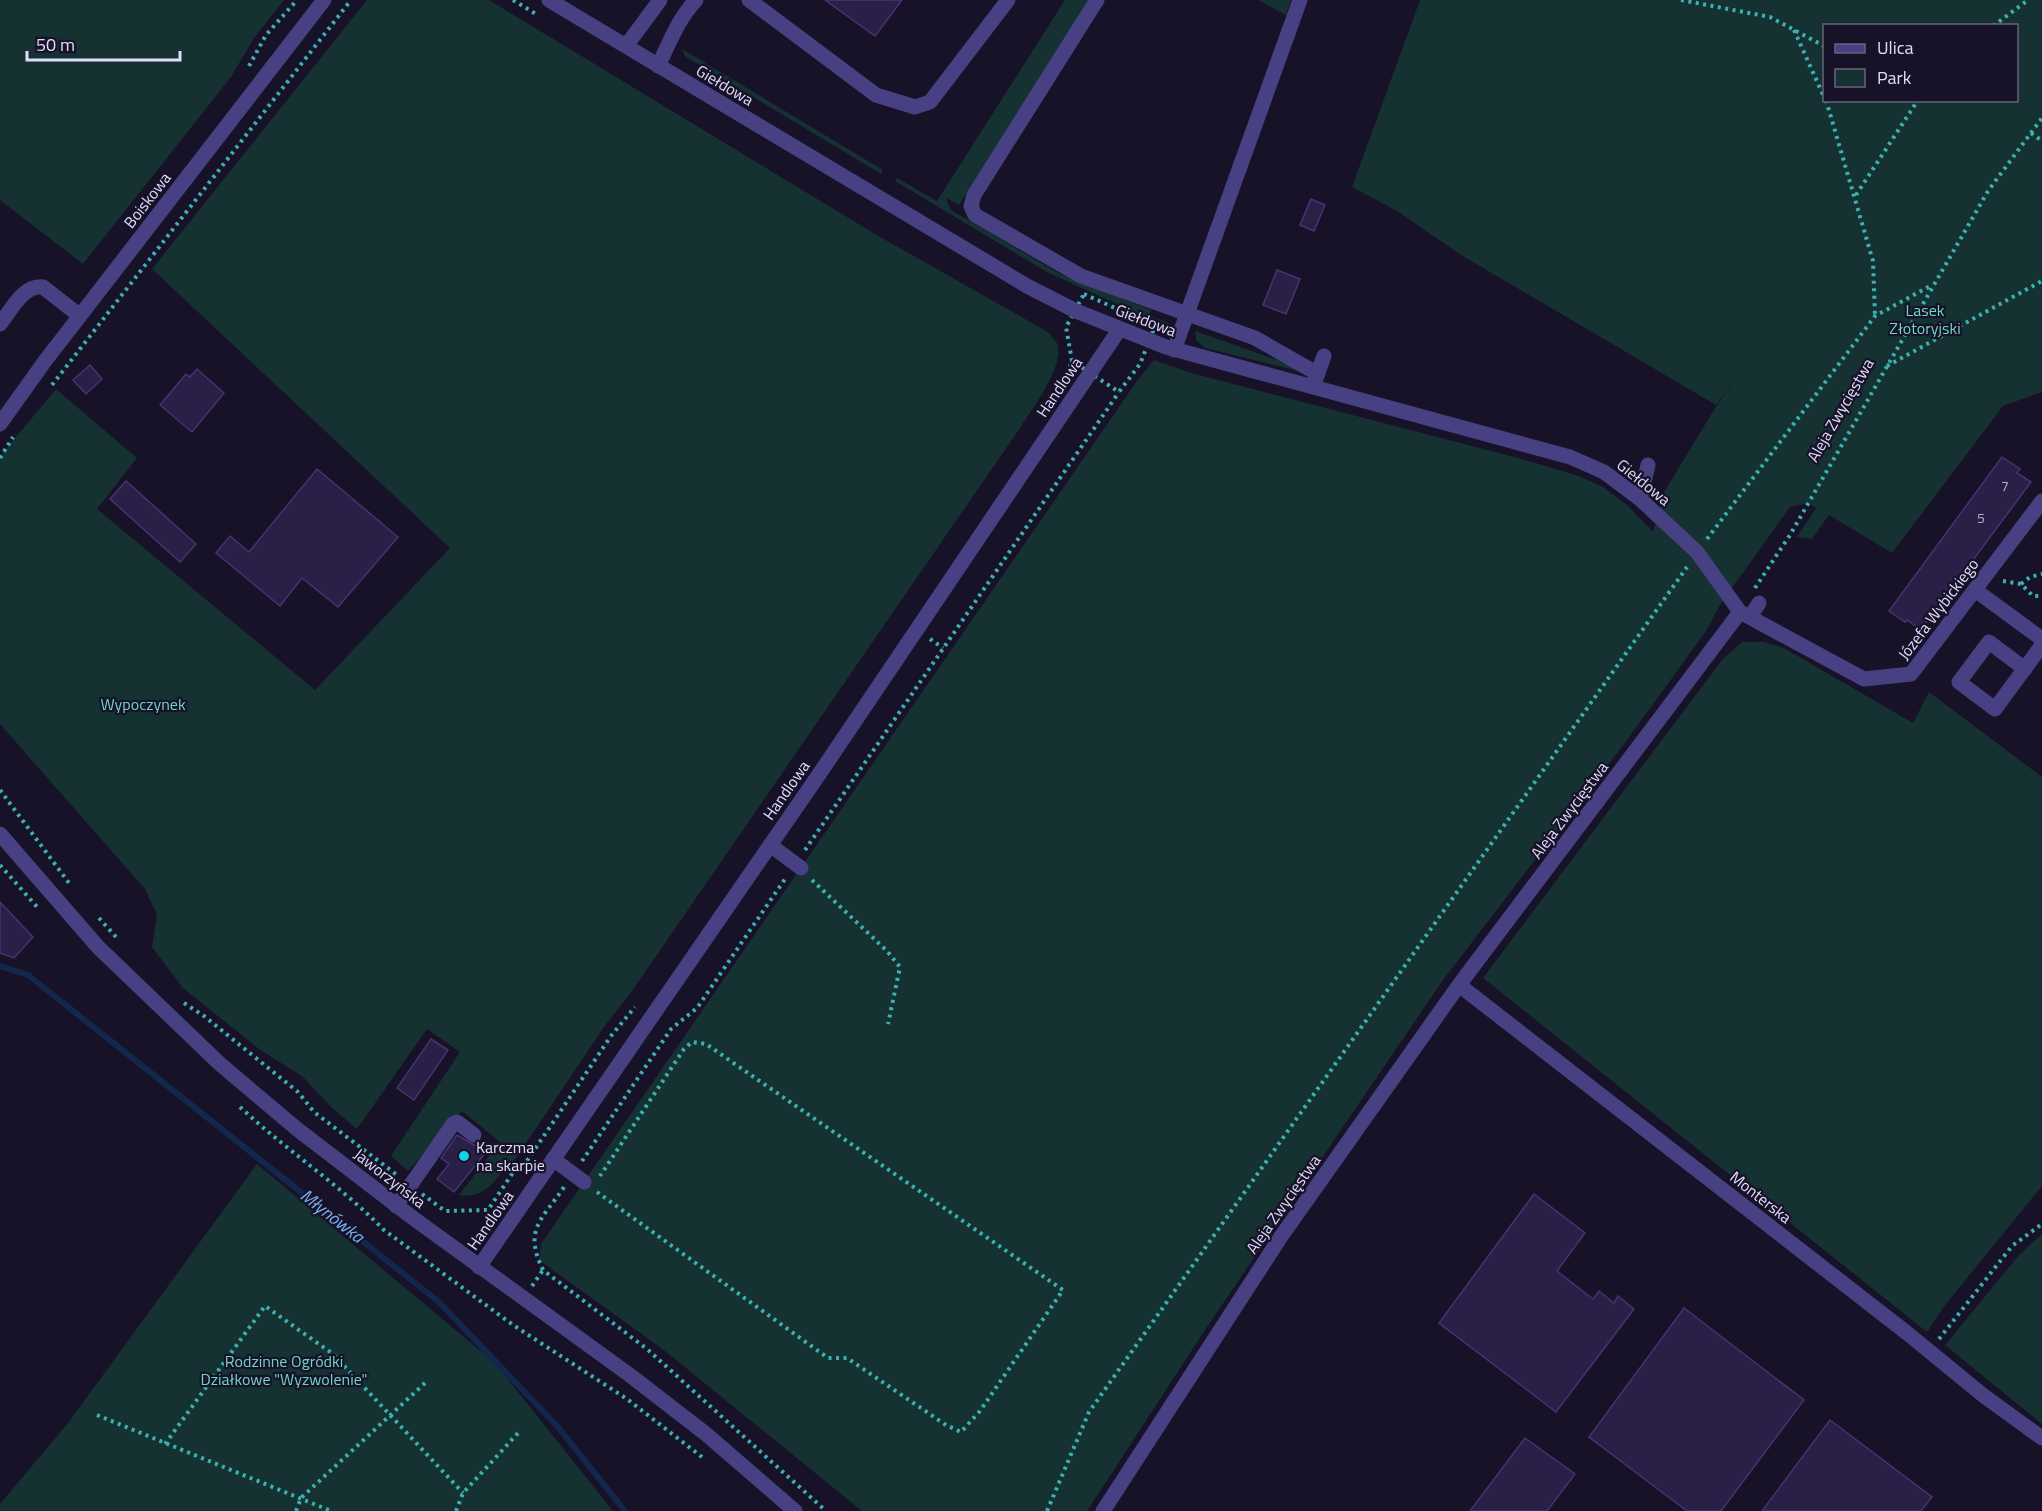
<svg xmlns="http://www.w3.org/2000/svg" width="2042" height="1511" viewBox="0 0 2042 1511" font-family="'Titillium Web',sans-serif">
	<rect width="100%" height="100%" fill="#171228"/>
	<path fill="#163131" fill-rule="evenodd" d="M0,0H284L254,38L231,77L83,264L0,200Z
		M367,0H489L875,234L1048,332C1051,336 1055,340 1057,343C1066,365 1031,410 1020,428L632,991L604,1027L516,1158C496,1174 489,1200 459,1195L500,1142L462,1111L408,1171L391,1156L460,1052L427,1029L357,1129L331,1107L303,1077L259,1049L183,988L152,947L157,915L145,889L0,724V456L56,389L137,458L97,509L315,690L450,548L152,269Z
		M1065,0H1089L959,205L946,198L951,210L1060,274L1151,310L1149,316L1169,323L1167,327L1047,272L895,181L897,178L937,201Z
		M1258,0H1291L1286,15Z
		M1420,0H2042V392L2003,406L1892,553L1829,515L1812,539L1797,537L1816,508L1809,503L1790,507L1720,605L1706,631L1627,740L1443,980L1207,1327L1087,1511H862L665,1351L539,1260L541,1244L1137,381L1154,360L1191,373L1518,458L1579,476L1603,487L1627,505L1653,532L1664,492L1717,405L1739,375L1716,405L1461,255L1397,211L1352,187ZM1824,26H2016V100H1824Z
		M682,49L883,170L881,174L685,56Z
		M1195,331L1300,368L1302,372L1205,348L1196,340Z
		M1742,642H1764L1784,648L1913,723L1929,692L2042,777V1186L1945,1305L1927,1332L1483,978L1722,660Z
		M257,1164L495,1363L613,1511H0V1504L68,1423Z
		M2042,1234V1424L1945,1345L2019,1255Z"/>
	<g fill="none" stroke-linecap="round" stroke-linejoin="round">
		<path stroke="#13264b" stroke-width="6" d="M0,966L28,975L439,1302L558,1427L625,1511"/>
	</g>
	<path fill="#2a2047" stroke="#433472" stroke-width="1.5" d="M825,0H902L875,36Z
		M1311,199L1325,205L1314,231L1300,225Z
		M1277,270L1300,279L1286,314L1263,305Z
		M90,365L102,379L86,394L73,380Z
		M197,369L224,393L192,432L160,405L186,374L190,377Z
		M2002,457L2020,469L2017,473L2031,482L1921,630L1907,620L1905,622L1889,611Z
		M317,469L398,537L338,607L302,578L280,606L216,553L230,536L249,552Z
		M126,481L196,544L180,562L110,499Z
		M0,902L33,937L14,958L0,953Z
		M431,1039L448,1050L414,1100L397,1088Z
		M457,1135L486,1152L454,1192L437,1179L449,1164L441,1158Z
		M1534,1194L1585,1233L1557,1271L1593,1299L1599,1291L1614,1303L1618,1296L1634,1309L1556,1412L1439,1323Z
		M1684,1308L1804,1400L1721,1511H1687L1589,1437Z
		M1830,1420L1932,1497L1921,1511H1762Z
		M1525,1438L1575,1474L1547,1511H1470Z"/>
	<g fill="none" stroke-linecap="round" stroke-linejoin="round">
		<path stroke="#3ab2b1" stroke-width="4" stroke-dasharray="3 4.5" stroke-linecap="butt" d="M513,0L536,14
			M1681,0L1770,17L1824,46
			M1993,26L2028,0
			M1794,30L1824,97
			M249,66L266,35L297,0
			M1826,100L1873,261L1875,316
			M2031,133L2042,141
			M1856,195L1918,100
			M1084,294L1155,326L1140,364L1119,392L1072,361L1066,327Z
			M1887,366L2042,281
			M1067,374L1072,361
			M52,385L351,0
			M0,458L13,437
			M1707,539L1875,316L1932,285
			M2003,581L2021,584L2033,596H2042
			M2021,584L2030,577L2042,574
			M1755,588L1790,535L1988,191L2042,118
			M930,639L943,648
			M0,790L69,883
			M805,850L1119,392
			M0,865L38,908
			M812,880L887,951L900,967L888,1024
			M99,918L116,937
			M184,1003L204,1016L298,1092L314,1112L397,1175
			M240,1107C286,1150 340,1185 384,1230L513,1325L627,1399L702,1457
			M582,1161L671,1029L697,1008L787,876
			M564,1187C542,1220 523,1229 543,1270L647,1349L826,1511
			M597,1192L828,1358H847L946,1425L961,1432L980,1411L1063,1290L706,1044L692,1042L684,1049L600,1176
			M422,1194L445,1211L488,1210L514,1171L527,1161L611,1036L635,1007
			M532,1286L543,1270
			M1939,1339L2012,1246L2042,1224
			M97,1415L331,1511
			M165,1444L265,1306L333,1354L463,1493
			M296,1511L301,1498L425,1383
			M456,1511L463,1493L519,1432
			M1047,1511L1089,1412L1687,567"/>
		<path stroke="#474183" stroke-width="15" d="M549,0L1027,286L1076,311L1166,347L1570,457L1604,472L1640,499L1697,552L1740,612L1864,679L1911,674L2042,501
			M749,0L876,95L915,107L930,102L1008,0
			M1097,0L974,195L971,206L975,215L1081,276L1255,338L1318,374
			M626,46L660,0
			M658,66C670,42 678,19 696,0
			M0,324C11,310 24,284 43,287L80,316
			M1174,350L1300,0
			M1315,381L1324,356
			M0,424L45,361L324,0
			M1640,499L1648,465
			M1975,590L2042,639
			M1750,617L1759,603
			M2025,669L1989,642L1959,682L1995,709L2042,645
			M0,834L98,947L220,1064L297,1129L413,1218L631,1376L706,1434L795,1511
			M770,845L801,868
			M1459,985L1907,1333L1984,1396L2042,1438
			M553,1159L584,1182
			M396,1206L453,1124L457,1122L474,1135
			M479,1267L822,770L1119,330
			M1103,1511L1280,1238L1459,985L1740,612"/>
	</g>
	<circle fill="#17ceed" stroke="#171228" stroke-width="2" cx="464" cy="1156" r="6"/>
	<g text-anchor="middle" stroke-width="4.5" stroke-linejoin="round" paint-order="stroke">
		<g font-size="14" fill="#b3adcf">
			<text x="2005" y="491">7</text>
			<text x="1981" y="523">5</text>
		</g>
		<g font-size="16" fill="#e1dcfc" stroke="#171228">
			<text transform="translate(725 85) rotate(31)" y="6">Giełdowa</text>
			<text transform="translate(147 200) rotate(-52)" y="6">Boiskowa</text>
			<text transform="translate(1146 320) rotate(21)" y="6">Giełdowa</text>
			<text transform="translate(1059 387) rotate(-56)" y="6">Handlowa</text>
			<text transform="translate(1840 410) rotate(-60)" y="6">Aleja Zwycięstwa</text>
			<text transform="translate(1644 482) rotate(39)" y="6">Giełdowa</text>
			<text transform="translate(1938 609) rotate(-53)" y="6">Józefa Wybickiego</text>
			<text transform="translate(786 790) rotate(-55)" y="6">Handlowa</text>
			<text transform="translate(1569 810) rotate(-53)" y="6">Aleja Zwycięstwa</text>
			<text transform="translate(390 1178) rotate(38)" y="6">Jaworzyńska</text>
			<text transform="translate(1761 1197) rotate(38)" y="6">Monterska</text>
			<text transform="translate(1283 1204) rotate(-55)" y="6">Aleja Zwycięstwa</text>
			<text transform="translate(490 1220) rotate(-55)" y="6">Handlowa</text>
		</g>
		<g font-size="16" fill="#6cd8c2" stroke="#171228">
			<text x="1925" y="316">Lasek<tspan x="1925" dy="18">Złotoryjski</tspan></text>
			<text x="143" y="710">Wypoczynek</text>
			<text x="284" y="1367">Rodzinne Ogródki<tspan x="284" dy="18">Działkowe "Wyzwolenie"</tspan></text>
		</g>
		<g font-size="16" fill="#e1dcfc" stroke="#171228" text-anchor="start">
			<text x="476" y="1153">Karczma<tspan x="476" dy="18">na skarpie</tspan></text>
		</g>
		<g font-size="18" font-style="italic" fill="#72b2f4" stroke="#171228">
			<text transform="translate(332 1216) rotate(38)" y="6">Młynówka</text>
		</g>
	</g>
	<rect x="1823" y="24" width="195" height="78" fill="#171228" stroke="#68637d" stroke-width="1.5"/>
	<rect x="1835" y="44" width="30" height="9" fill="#474183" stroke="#68637d" stroke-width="1.5"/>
	<text x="1877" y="54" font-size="18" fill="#e1dcfc">Ulica</text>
	<rect x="1835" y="69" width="30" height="18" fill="#163131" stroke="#68637d" stroke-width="1.5"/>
	<text x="1877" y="84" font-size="18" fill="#e1dcfc">Park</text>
	<path d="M27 51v9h153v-9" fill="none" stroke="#e1dcfc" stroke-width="3"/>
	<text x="36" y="51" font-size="18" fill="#e1dcfc" stroke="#171228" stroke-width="4.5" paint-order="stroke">50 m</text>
</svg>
